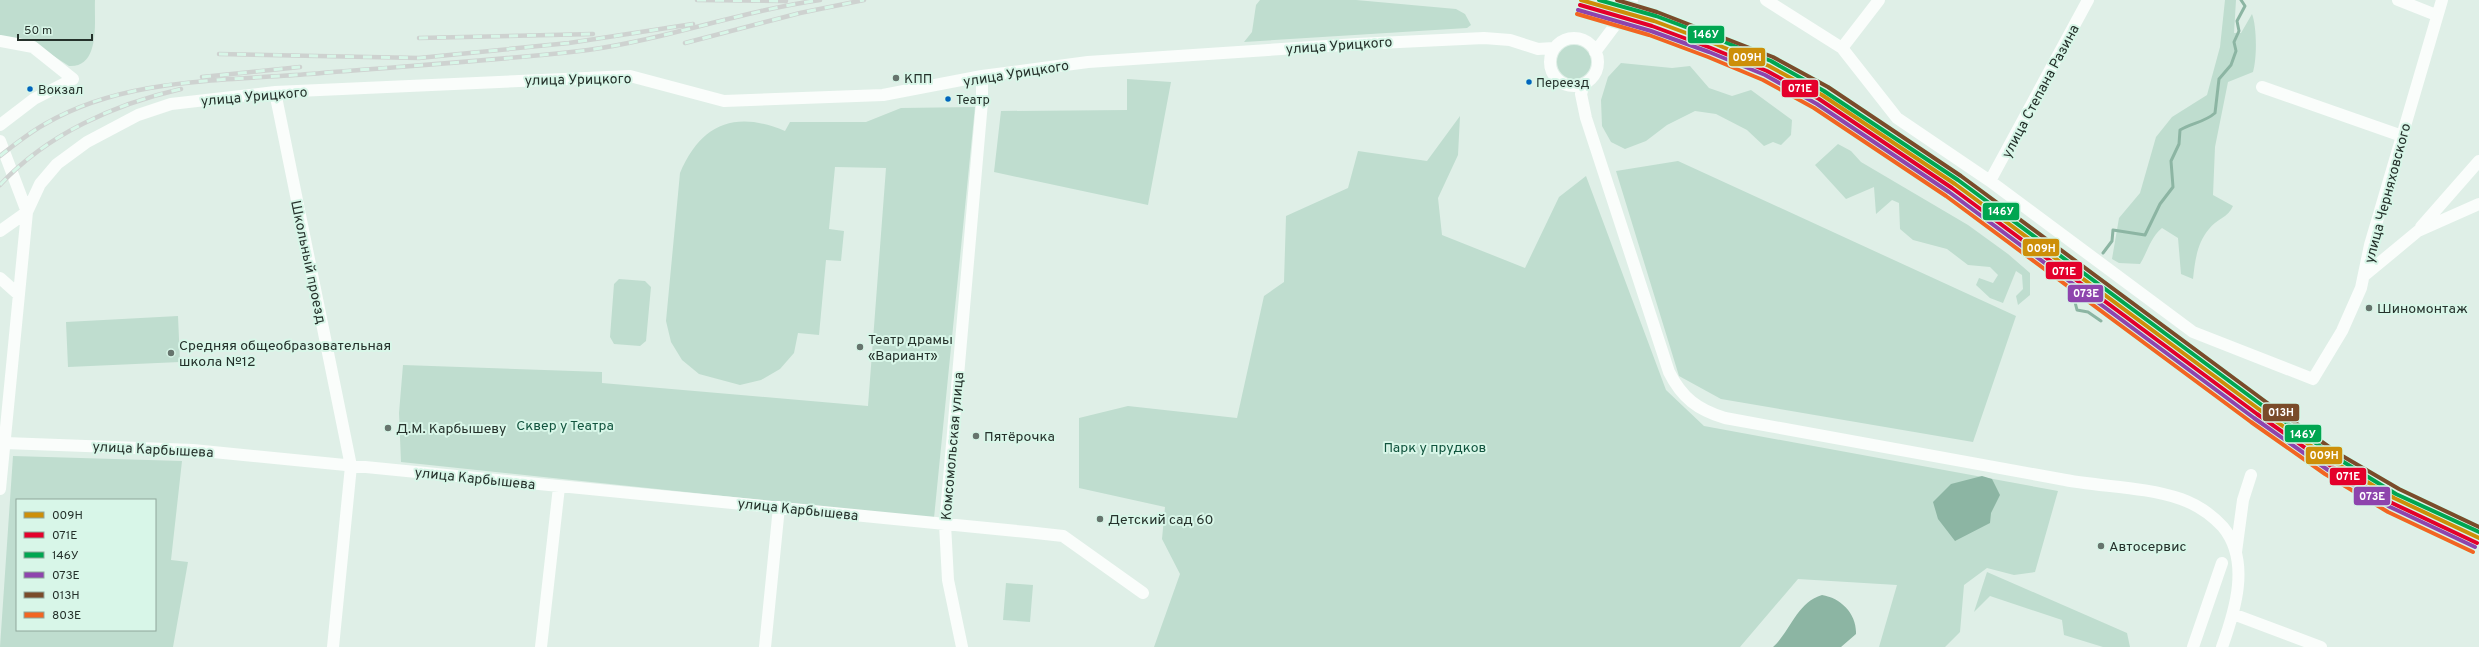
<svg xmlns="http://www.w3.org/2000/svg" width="2479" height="647" viewBox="0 0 2479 647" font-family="Overpass,sans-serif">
	<rect width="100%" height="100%" fill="#dfefe7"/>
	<path fill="#bfddcf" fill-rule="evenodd" d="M0,0H95C94,20 101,68 69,66L38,46L0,39Z
		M1260,0H1356L1456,9L1465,14L1471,25L1467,28L1244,42L1252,32L1256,5Z
		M2225,0H2236L2234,33H2241L2252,14C2257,27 2257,58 2253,72L2228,82L2215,147L2213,195L2233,206C2228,218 2216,219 2209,229C2197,243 2195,261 2193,279L2181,274L2178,238L2162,228C2150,238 2148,251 2140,264L2119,263L2112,259L2119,218L2140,193L2156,137L2172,117L2207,95L2220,47Z
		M1557 62a17 17 0 1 1 34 0a17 17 0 1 1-34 0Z
		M1621,63L1672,68L1690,66L1709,88L1732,96L1751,90L1792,120L1791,135L1781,145L1773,142L1764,146L1747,130L1716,114L1695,111L1667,125L1646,141L1625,149L1611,142L1602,126L1601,100L1608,77Z
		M1127,79L1171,82L1148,205L994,172L1001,111L1127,110Z
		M975,107L934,518L401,462L399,413L403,365L602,372V383L868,406L886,168L835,167L829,229L844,231L841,261L826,260L819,335L798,333L794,353L780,369L761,380L740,385L699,374L682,360L671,342L666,321L680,173C701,124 735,110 785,131L790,122H866L901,108Z
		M1460,116L1458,155L1438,198L1442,235L1525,268L1559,197L1586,176L1666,390L1704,426L2058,491L2035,572L2014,575L1987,568L1964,585L1960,632L1945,647H1879L1897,585L1798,579L1740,647H1154L1180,574L1162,539L1165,507L1079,488V418L1128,406L1237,418L1264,296L1284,282L1286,216L1348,188L1358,151L1427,161Z
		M1838,144L1851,151L1861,162L1968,225L2008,254L2030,273V295L2018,305L2016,296L2023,289L2022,275L2016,271L2003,303L1990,298L1976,285L1979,278L1993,283L1998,275L1990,267L1968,265L1947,249L1913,240L1900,229L1899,203L1892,200L1876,214L1874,187L1846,199L1815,165Z
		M1678,161L2016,316L1973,442L1721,399L1679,376L1616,171Z
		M619,279L645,281L651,287L646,341L640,346L614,344L610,337L614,284Z
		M178,316L180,362L68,367L66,322Z
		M13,456L182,461L171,560L188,562L173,647H0ZM17,500H155V630H17Z
		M1987,572L2127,633L2130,647H2103L2064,635L2062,620L1990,596L1974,612Z
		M1006,583L1033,585L1030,622L1003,620Z"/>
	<path fill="#8cb5a3" d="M1982,476L1992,479L2000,495L1991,513L1990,523L1955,541L1938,519L1933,502L1951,484Z
		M1822,595C1841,598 1857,614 1856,634L1841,647H1773C1790,632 1797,602 1822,595Z"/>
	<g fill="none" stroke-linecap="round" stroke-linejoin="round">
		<path stroke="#8cb5a3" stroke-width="3" d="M2103,253L2112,241L2113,230L2145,235L2160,204L2173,187L2171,161L2179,144L2180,130C2192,123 2205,122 2215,113L2219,79L2231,65L2236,51L2234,42L2239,31L2237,21L2245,6L2241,0
			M2079,287L2074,298L2077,310L2088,312L2101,321"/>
		<path stroke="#fafdfb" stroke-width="12" d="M1766,0L1842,48L1897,118L1990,181L2193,332L2313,379L2342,331L2361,288L2370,245L2442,0
			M2398,0L2436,15
			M1550 62a24 24 0 1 1 48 0a24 24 0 1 1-48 0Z
			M0,41L33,47L73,79L34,99L0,125
			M1842,48L1879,0
			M1595,52L1625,12L1632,0
			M1584,84L1581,94L1586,118L1669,372C1682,398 1698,410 1725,418C1837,438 1949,458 2060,479C2099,487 2143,486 2181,499C2198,505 2211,514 2223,527C2251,561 2235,611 2222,647
			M2262,87L2402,136
			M275,92L351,466L333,647
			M0,141L27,212
			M1990,181L2088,0
			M2421,227L2479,161
			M0,231L27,212
			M2365,275L2418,231L2479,204
			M0,278L18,294
			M5,443L193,450L1027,532L1063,536L1143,593
			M0,489L27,212L40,184L57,164L87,142L138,115L171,104L275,92L630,76L724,101L883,95L982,76L1088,62L1357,44L1484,38L1510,40L1538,49L1553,48
			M2236,552L2243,500L2251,475
			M2233,614L2321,647
			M541,647L559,487
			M765,647L779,507
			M962,647L948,580L945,524L982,102V76
			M2193,647L2222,563"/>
		<defs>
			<path id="rail" d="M697,0L786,1
				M419,38L593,34
				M685,43L800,13L864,0
				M219,54L419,58L569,43L693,24
				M202,77L300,67
				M0,156C15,144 29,133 45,124C123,78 221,81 309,74C402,66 495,61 588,50C667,39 742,11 820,0
				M0,185C47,134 115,104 181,89"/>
		</defs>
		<use href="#rail" stroke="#ced2d0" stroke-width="4.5"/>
		<use href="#rail" stroke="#d8f6e8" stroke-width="3" stroke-dasharray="9" stroke-linecap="butt"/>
		<defs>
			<path id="rail-1" d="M1581,0L1654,21L1713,43L1769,66L1822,95L1955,184L2260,410L2334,462L2394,498L2479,538"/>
			<path id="rail-2" d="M1580,5L1652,26L1711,48L1767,71L1819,99L1952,188L2257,414L2331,466L2392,503L2477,543"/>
			<path id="rail-3" d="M1599,0L1656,16L1715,38L1771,61L1824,91L1958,180L2263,406L2337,458L2396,494L2479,532"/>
			<path id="rail-4" d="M1578,10L1651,31L1709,52L1765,75L1817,104L1949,192L2254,418L2328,470L2390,507L2475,547"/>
			<path id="rail-5" d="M1617,0L1657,12L1773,57L1828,87L1961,176L2266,402L2339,454L2399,489L2479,527"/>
			<path id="rail-6" d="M1577,14L1649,35L1708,57L1763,80L1814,108L1946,196L2251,422L2325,474L2388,512L2473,552"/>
		</defs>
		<use href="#rail-1" stroke="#d8f6e8" stroke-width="7"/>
		<use href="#rail-2" stroke="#d8f6e8" stroke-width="7"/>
		<use href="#rail-3" stroke="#d8f6e8" stroke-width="7"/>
		<use href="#rail-4" stroke="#d8f6e8" stroke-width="7"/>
		<use href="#rail-5" stroke="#d8f6e8" stroke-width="7"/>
		<use href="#rail-6" stroke="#d8f6e8" stroke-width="7"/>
		<use href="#rail-1" stroke="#cd8f09" stroke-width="4"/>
		<use href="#rail-2" stroke="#e4002b" stroke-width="4"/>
		<use href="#rail-3" stroke="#00a651" stroke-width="4"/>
		<use href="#rail-4" stroke="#8e44ad" stroke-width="4"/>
		<use href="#rail-5" stroke="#7a4b2a" stroke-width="4"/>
		<use href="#rail-6" stroke="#f26522" stroke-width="4"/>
	</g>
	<g fill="#66746d" stroke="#d8f6e8" stroke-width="1.5">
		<circle cx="896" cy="78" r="4"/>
		<circle cx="2369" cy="308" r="4"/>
		<circle cx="860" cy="347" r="4"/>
		<circle cx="171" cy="353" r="4"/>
		<circle cx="388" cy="428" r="4"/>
		<circle cx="976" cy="436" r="4"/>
		<circle cx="1100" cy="519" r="4"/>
		<circle cx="2101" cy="546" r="4"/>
	</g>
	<g fill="#0065bd" stroke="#d8f6e8" stroke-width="1.5">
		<circle cx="1529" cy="82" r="3.5"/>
		<circle cx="30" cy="89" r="3.5"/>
		<circle cx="948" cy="99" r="3.5"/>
	</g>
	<g text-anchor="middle" stroke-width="4" stroke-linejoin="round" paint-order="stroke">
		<g font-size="13" fill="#25312b" stroke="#d8f6e8" text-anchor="start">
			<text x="1536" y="87">Переезд</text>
			<text x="38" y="94">Вокзал</text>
			<text x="956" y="104">Театр</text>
		</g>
		<g font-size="14" fill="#25312b" stroke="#d8f6e8">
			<text transform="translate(1339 45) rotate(-4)" y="5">улица Урицкого</text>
			<text transform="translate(1016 73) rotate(-9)" y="5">улица Урицкого</text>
			<text transform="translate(578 79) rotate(-1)" y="5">улица Урицкого</text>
			<text transform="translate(2040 91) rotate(-62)" y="5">улица Степана Разина</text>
			<text transform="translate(254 96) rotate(-5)" y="5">улица Урицкого</text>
			<text transform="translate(2387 193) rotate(-75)" y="5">улица Черняховского</text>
			<text transform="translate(309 262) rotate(78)" y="5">Школьный проезд</text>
			<text transform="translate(952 446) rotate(-85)" y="5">Комсомольская улица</text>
			<text transform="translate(153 449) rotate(3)" y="5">улица Карбышева</text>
			<text transform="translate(475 478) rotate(6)" y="5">улица Карбышева</text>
			<text transform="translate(798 509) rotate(6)" y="5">улица Карбышева</text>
		</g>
		<g font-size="14" fill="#25312b" stroke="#d8f6e8" text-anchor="start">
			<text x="904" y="83">КПП</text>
			<text x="2377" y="313">Шиномонтаж</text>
			<text x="868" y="344">Театр драмы<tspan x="868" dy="16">«Вариант»</tspan></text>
			<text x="179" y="350">Средняя общеобразовательная<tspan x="179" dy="16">школа №12</tspan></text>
			<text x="396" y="433">Д.М. Карбышеву</text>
			<text x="984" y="441">Пятёрочка</text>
			<text x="1108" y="524">Детский сад 60</text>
			<text x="2109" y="551">Автосервис</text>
		</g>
		<g font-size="14" fill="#11543e" stroke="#d8f6e8">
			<text x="565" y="430">Сквер у Театра</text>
			<text x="1435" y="452">Парк у прудков</text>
		</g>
	</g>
	<g stroke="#d8f6e8" stroke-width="1.5">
		<rect x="1687" y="25" width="38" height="19" rx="4" fill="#00a651"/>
		<rect x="1728" y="47" width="38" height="20" rx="4" fill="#cd8f09"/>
		<rect x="1781" y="79" width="38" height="19" rx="4" fill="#e4002b"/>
		<rect x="1982" y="202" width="38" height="19" rx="4" fill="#00a651"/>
		<rect x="2022" y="238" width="38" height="19" rx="4" fill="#cd8f09"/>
		<rect x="2045" y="261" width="38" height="19" rx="4" fill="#e4002b"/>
		<rect x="2067" y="284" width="37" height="19" rx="4" fill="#8e44ad"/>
		<rect x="2262" y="403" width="38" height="19" rx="4" fill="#7a4b2a"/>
		<rect x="2284" y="424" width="38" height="19" rx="4" fill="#00a651"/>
		<rect x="2305" y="446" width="38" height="19" rx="4" fill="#cd8f09"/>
		<rect x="2329" y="467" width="38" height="19" rx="4" fill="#e4002b"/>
		<rect x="2353" y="486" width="38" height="20" rx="4" fill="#8e44ad"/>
	</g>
	<g font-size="11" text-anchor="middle" font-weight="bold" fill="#fff">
		<text x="1706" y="38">146У</text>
		<text x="1747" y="61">009Н</text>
		<text x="1800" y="92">071Е</text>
		<text x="2001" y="215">146У</text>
		<text x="2041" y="252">009Н</text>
		<text x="2064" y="275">071Е</text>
		<text x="2086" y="297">073Е</text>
		<text x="2281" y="416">013Н</text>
		<text x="2303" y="438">146У</text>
		<text x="2324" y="459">009Н</text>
		<text x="2348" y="480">071Е</text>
		<text x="2372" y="500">073Е</text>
	</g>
	<rect x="16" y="499" width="140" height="132" fill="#d8f6e8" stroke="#90a79c"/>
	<rect x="24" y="512" width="20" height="6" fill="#cd8f09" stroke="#90a79c"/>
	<text x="52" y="519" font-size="12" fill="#25312b">009Н</text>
	<rect x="24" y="532" width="20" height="6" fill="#e4002b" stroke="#90a79c"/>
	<text x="52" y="539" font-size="12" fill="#25312b">071Е</text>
	<rect x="24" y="552" width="20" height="6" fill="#00a651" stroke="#90a79c"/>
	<text x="52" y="559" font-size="12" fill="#25312b">146У</text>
	<rect x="24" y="572" width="20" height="6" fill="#8e44ad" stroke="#90a79c"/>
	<text x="52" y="579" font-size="12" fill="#25312b">073Е</text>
	<rect x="24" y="592" width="20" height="6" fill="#7a4b2a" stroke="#90a79c"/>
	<text x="52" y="599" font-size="12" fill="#25312b">013Н</text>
	<rect x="24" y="612" width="20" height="6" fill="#f26522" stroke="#90a79c"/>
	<text x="52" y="619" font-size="12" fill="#25312b">803Е</text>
	<path d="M18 34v6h74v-6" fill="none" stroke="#25312b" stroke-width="2"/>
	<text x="24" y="34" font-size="12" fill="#25312b" stroke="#d8f6e8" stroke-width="3" paint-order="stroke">50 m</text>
</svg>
